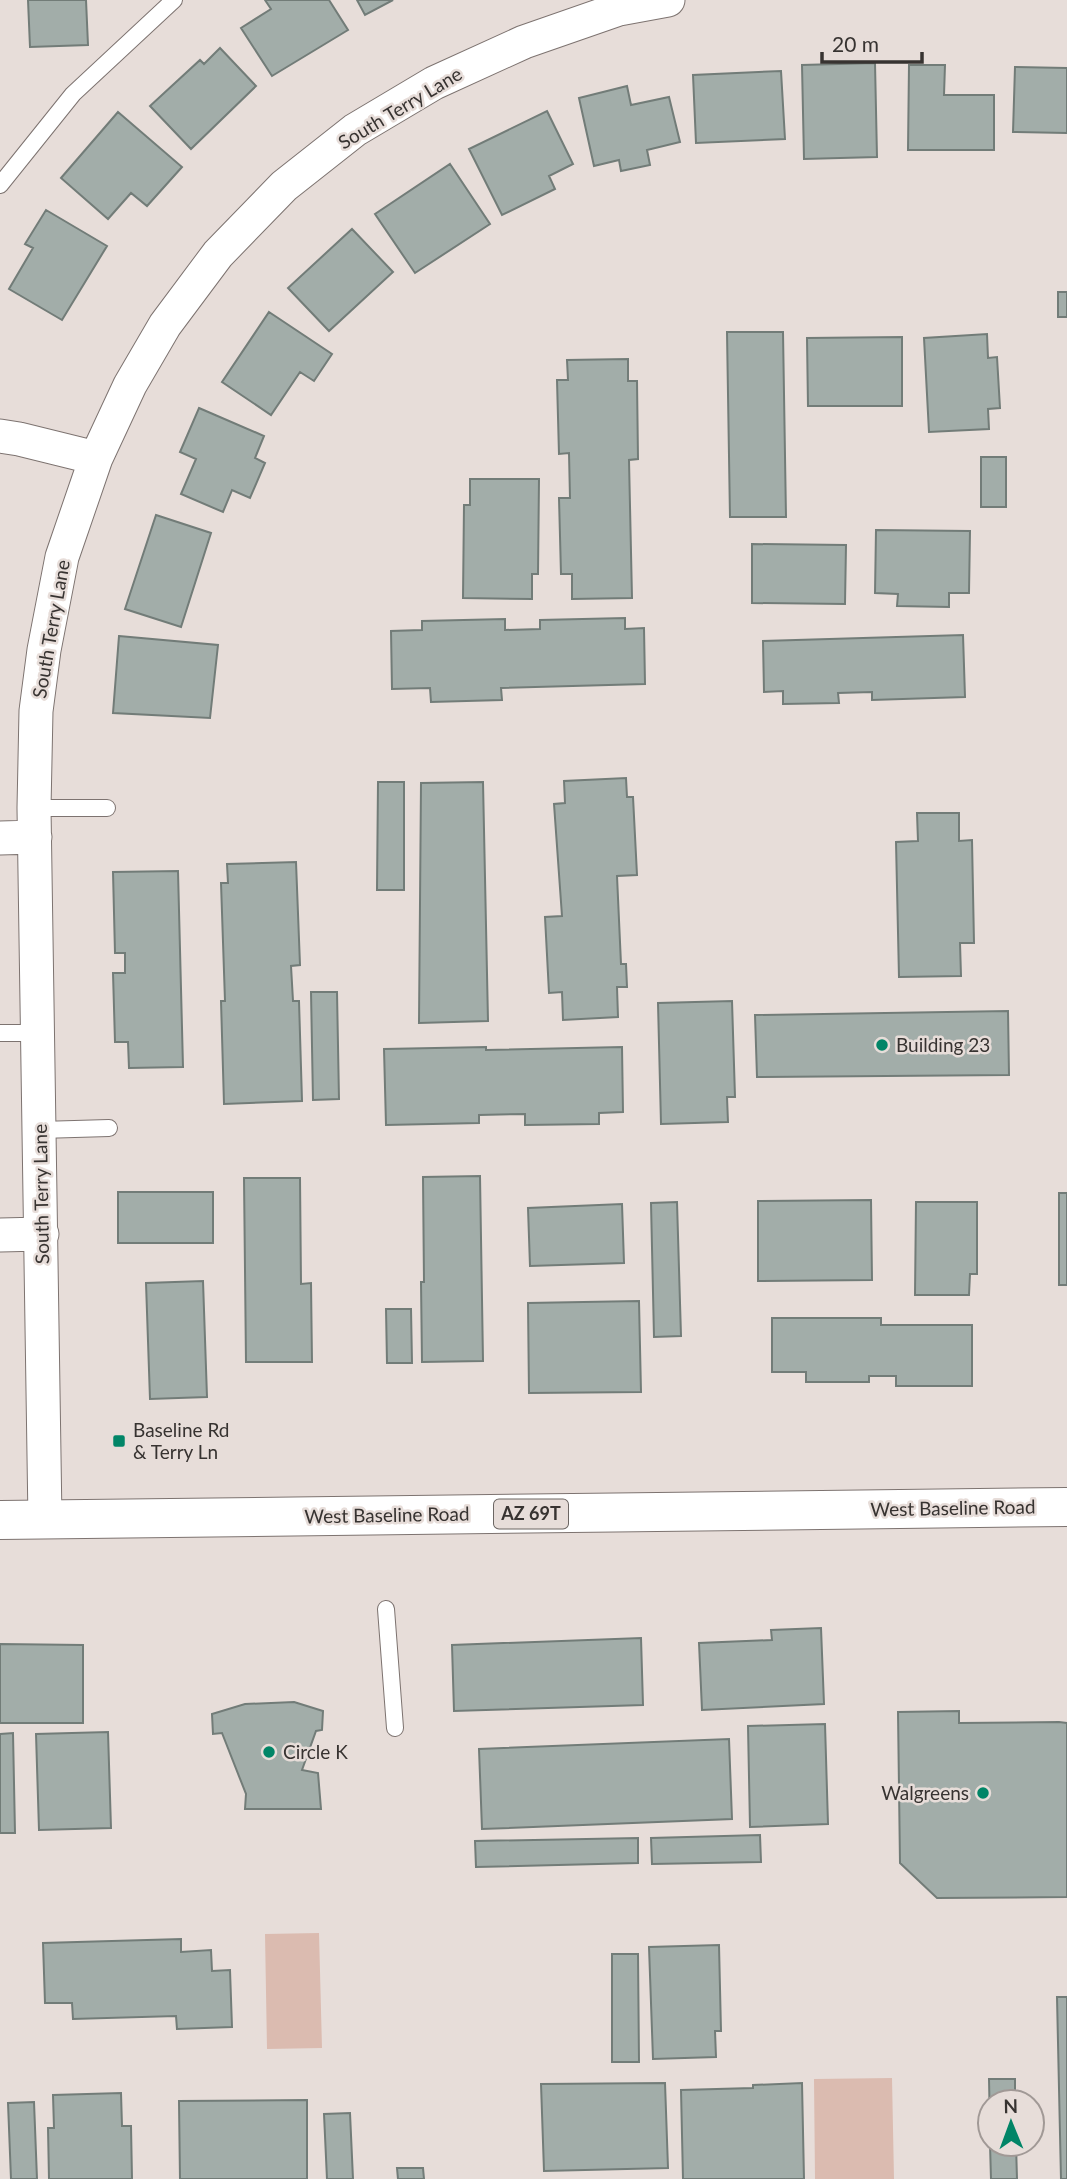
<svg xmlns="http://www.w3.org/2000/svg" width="1067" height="2179" viewBox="0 0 1067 2179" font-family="Lato,sans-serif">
	<rect width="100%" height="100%" fill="#e7ddd9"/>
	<path fill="#dbbbb0" d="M319,1933L322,2048L267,2049L265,1934Z
		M892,2078L894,2179H815L814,2079Z"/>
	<path fill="#a2ada9" stroke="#727c78" stroke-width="2" d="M28,0H86L88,45L30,47Z
		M265,0H329L348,30L272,76L241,28L271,9Z
		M357,0H393L365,15Z
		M220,48L256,86L191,149L150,106L200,60L204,64Z
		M875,63L877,157L804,159L802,65Z
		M909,65H945L944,95H994V150H908Z
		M1015,67L1067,68V133L1013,132Z
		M781,71L785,139L696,143L693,75Z
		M627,86L631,105L669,97L680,142L647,150L650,165L621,171L619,160L594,166L579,98Z
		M547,111L573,164L549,176L555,189L502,215L469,149Z
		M118,112L182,167L147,206L131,193L108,219L61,178Z
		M450,164L490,224L415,273L375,214Z
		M46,210L107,246L62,320L9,289L33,248L25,244Z
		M352,229L393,272L329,331L288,288Z
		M1058,292H1067V317H1058Z
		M269,312L332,354L314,381L300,372L271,415L222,382Z
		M727,332H783L786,517H730Z
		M987,334L988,358L997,357L1000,408L988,409L989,429L929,432L924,338Z
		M902,337V406H808L807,338Z
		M628,359V381H637L638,459L629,460L632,598L572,599V574H561L559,498H570L569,453L559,454L557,380H568L567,360Z
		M199,408L264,436L255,458L265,463L250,498L232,490L223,512L181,494L196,459L180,452Z
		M981,457H1006V507H981Z
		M470,479H539L538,574H532V599L463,598L464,505H470Z
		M156,515L211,533L181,627L125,609Z
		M876,530L970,531L969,593H949V607L897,606L898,594L875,593Z
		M752,544L846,545L845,604L752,603Z
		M625,618V629L644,628L645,684L501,688L502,700L431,702L430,688L392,689L391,631L422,630V621L505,619V630L540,629V620Z
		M963,635L965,697L872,700V692L838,693L839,703L783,704V691L764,692L763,641Z
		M119,636L218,645L210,718L113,713Z
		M626,778L627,797H633L637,875L617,876L621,964H626L627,987H617L618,1017L563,1020L562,992L549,993L545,917L562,916L554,804L565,803L564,781Z
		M378,782H404V890H377Z
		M483,782L488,1021L419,1023L421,783Z
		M917,813H959V841L972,840L974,943H960L961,976L899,977L896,842L918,841Z
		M296,862L300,965L291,966L293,1001H299L302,1101L224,1104L221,1001H225L221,883H228L227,864Z
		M178,871L183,1067L129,1068L128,1042H115L113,973H125V953H115L113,872Z
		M311,992H337L339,1099L313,1100Z
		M732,1001L735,1097H727L728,1122L661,1124L658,1003Z
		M1008,1011L1009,1075L757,1077L755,1015Z
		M486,1047V1050L622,1047L623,1112L599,1113V1124L525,1125V1114L479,1115V1123L386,1125L384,1049Z
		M480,1176L483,1361L422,1362L421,1282H424L423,1177Z
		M244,1178H300L301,1284L311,1283L312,1362H246Z
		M118,1192H213V1243H118Z
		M1059,1193H1067V1285H1059Z
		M871,1200L872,1280L758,1281V1201Z
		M677,1202L681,1336L654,1337L651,1203Z
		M916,1202H977V1274H970L969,1295H915Z
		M622,1204L624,1263L530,1266L528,1208Z
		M203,1281L207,1397L150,1399L146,1283Z
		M639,1301L641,1392L529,1393L528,1303Z
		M386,1309H411L412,1363H387Z
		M772,1318H881V1325H972V1386H896V1376H869V1382H806V1372H772Z
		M821,1628L824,1704L702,1710L699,1643L772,1640L771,1630Z
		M641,1638L643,1705L454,1711L452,1645Z
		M0,1644L83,1645V1723H0Z
		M294,1702L323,1711L322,1730L316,1731L302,1770L318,1773L321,1809H245L246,1794L222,1733L213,1734L212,1714L245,1704Z
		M959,1711V1723L1059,1722L1067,1723V1897L937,1898L900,1863L898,1712Z
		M825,1724L828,1824L750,1827L748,1726Z
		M108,1732L111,1828L39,1830L36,1734Z
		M13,1733L15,1833H0V1734Z
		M729,1739L732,1819L482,1829L479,1749Z
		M760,1835L761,1862L652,1864L651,1838Z
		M638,1838V1863L476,1867L475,1841Z
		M181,1939V1952L211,1950L212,1971L230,1970L232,2027L177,2029L176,2016L73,2019L72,2003H45L43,1943Z
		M719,1945L721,2031H715L716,2057L653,2059L649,1947Z
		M612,1954H638L639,2062H612Z
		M1057,1997H1067V2179H1061Z
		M989,2079H1015V2102H990V2128Z
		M665,2083L668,2168L544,2171L541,2084Z
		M802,2083L804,2179H683L681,2090L753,2088V2085Z
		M121,2093L122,2126H131L132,2179H49L48,2128H54L53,2095Z
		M307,2100V2179H180L179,2101Z
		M34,2102L37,2179H11L8,2103Z
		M350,2113L353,2179H327L324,2114Z
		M990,2144H1016L1017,2179H991Z
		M397,2168H423L424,2179H398Z"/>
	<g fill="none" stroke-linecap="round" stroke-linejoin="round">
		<defs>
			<path id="service" d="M0,185L73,94L174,0
				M34,808H107
				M0,1033H39
				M40,1130L109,1128
				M386,1609L395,1728"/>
			<path id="minor" d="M0,436L19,439L96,458
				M0,838L35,837
				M0,1235L42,1234
				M45,1520L34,808L36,711L44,650L62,557L96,458L130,385L165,325L218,254L284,186L355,130L434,83L524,42L619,9L668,0"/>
			<path id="primary" d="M0,1520L1067,1507"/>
		</defs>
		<use href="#service" stroke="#7d7370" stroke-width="18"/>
		<use href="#minor" stroke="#7d7370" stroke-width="35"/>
		<use href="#primary" stroke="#7d7370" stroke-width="40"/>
		<use href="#service" stroke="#fff" stroke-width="16"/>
		<use href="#minor" stroke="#fff" stroke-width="33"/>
		<use href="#primary" stroke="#fff" stroke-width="38"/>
	</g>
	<g fill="#018567" stroke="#e7ddd9" stroke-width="2.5">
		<circle cx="882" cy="1045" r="7"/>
		<rect x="112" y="1434" width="14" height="14" rx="3.5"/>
		<circle cx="269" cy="1752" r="7"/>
		<circle cx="983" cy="1793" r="7"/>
	</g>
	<g text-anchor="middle" stroke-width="5" stroke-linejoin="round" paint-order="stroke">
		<rect fill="#e7ddd9" stroke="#6c6663" stroke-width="2" x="494" y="1499.5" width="74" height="29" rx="5"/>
		<g font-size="18" font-weight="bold" fill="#373331">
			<text x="531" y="1520">AZ 69T</text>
		</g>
		<g font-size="19" fill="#373331" stroke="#e7ddd9">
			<text transform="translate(400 108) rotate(-31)" y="7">South Terry Lane</text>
			<text transform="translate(51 629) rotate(-80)" y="7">South Terry Lane</text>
			<text transform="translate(41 1194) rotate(-91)" y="7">South Terry Lane</text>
			<text transform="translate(953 1508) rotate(-1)" y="7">West Baseline Road</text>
			<text transform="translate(387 1515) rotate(-1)" y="7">West Baseline Road</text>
		</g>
		<g font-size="19" fill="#373331" stroke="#e7ddd9" text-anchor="start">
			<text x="896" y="1052">Building 23</text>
			<text x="133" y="1437">Baseline Rd<tspan x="133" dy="22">&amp; Terry Ln</tspan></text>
			<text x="283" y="1759">Circle K</text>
			<text x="969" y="1800" text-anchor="end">Walgreens</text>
		</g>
	</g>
	<g transform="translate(1011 2123) rotate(359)"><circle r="33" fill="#e7ddd9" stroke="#a19996" stroke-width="2"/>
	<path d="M0-5L12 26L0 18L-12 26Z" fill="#018567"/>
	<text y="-10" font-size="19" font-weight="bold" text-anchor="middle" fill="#373331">N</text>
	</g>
	<path d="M822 52v10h100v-10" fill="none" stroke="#373331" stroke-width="3.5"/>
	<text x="832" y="52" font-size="21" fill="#373331" stroke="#e7ddd9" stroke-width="5" paint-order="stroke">20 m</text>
</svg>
